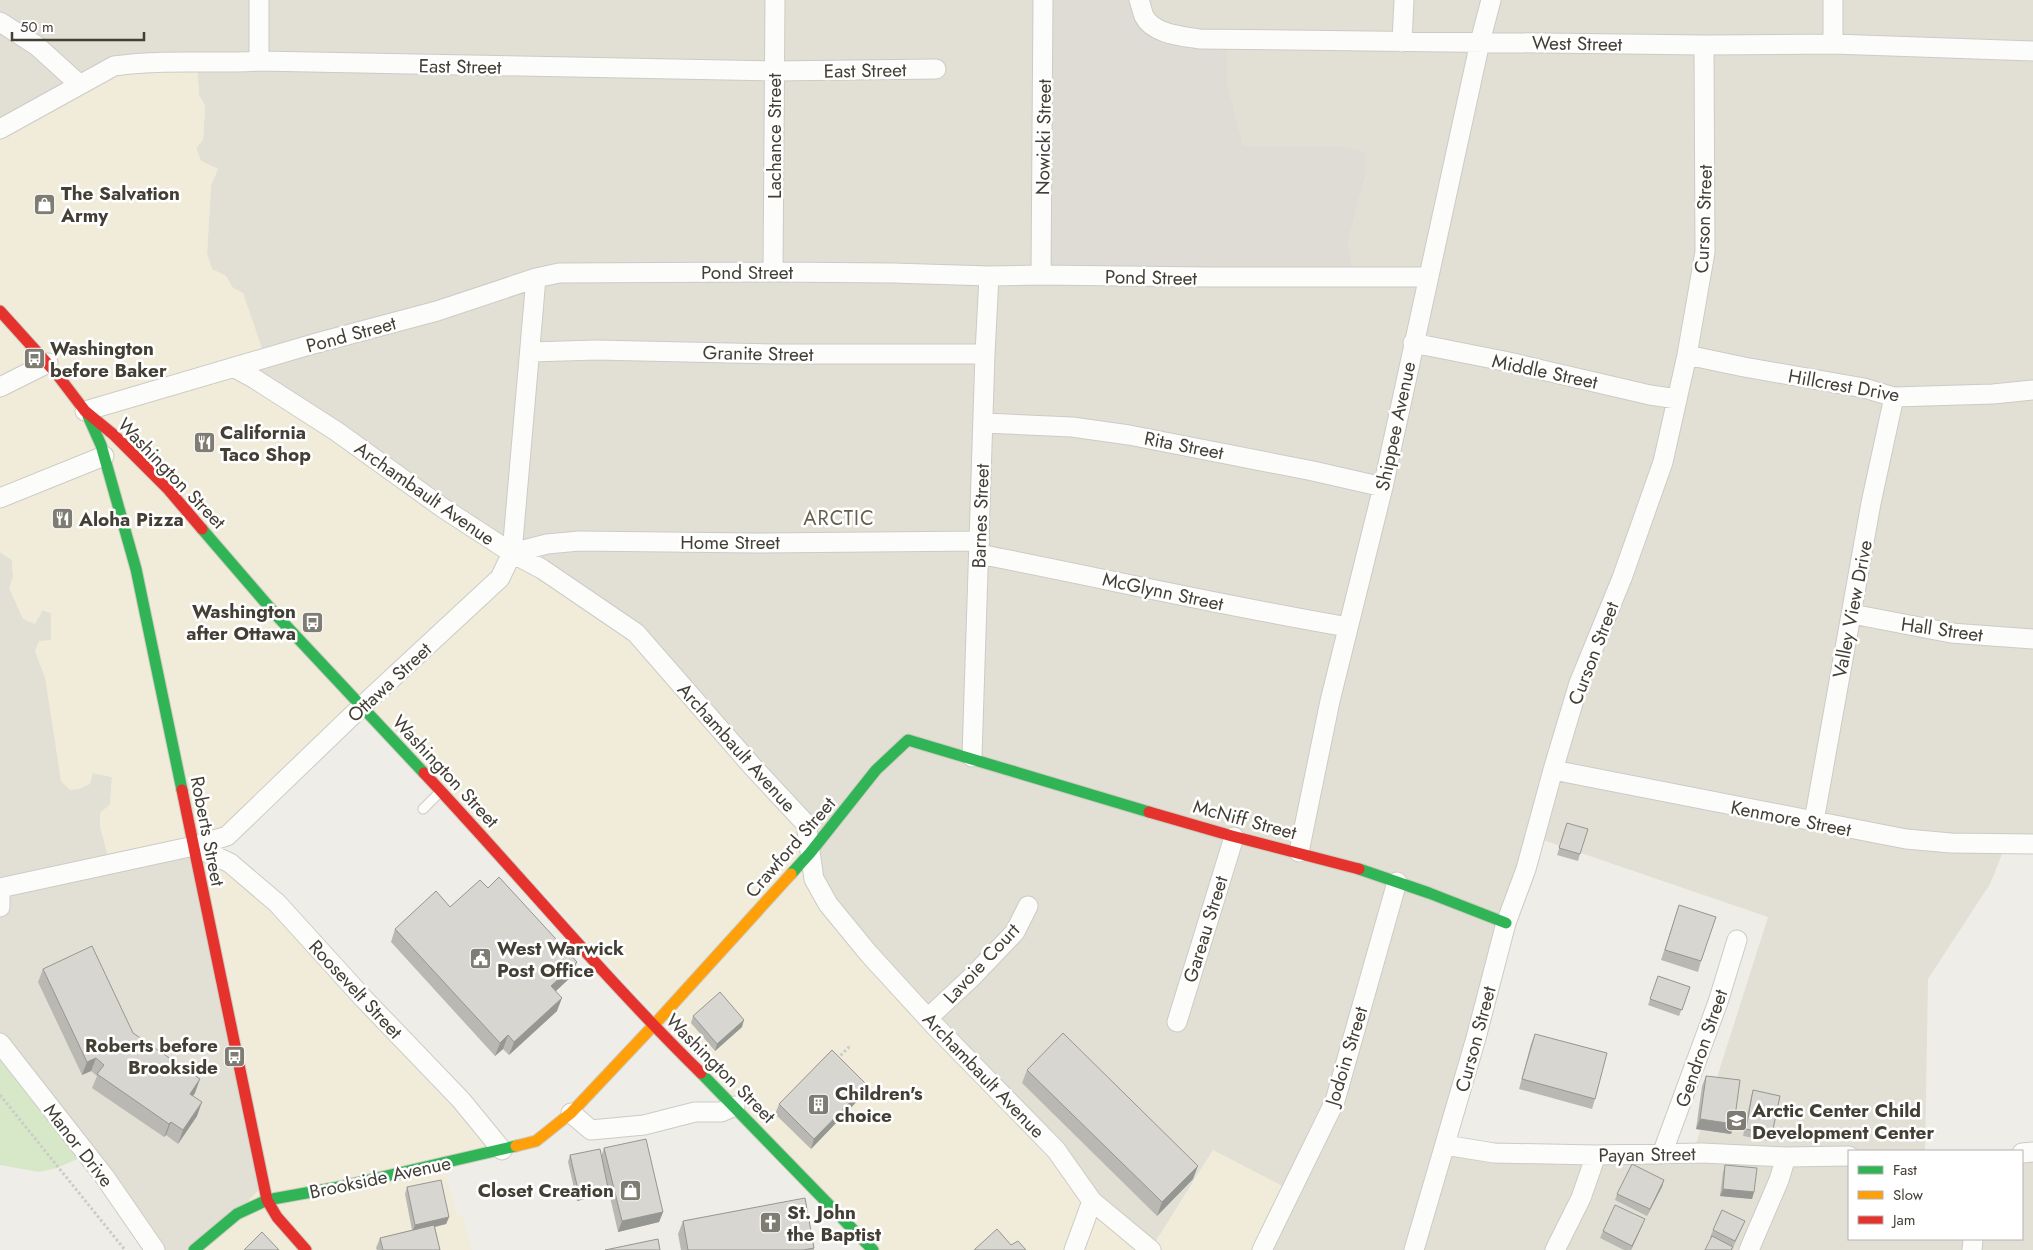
<svg xmlns="http://www.w3.org/2000/svg" width="2033" height="1250" viewBox="0 0 2033 1250" font-family="Jost,sans-serif">
	<rect width="100%" height="100%" fill="#eeede7"/>
	<path fill="#e2e0d5" fill-rule="evenodd" d="M0,0H1046L1354,276L1348,241L1366,174V153L1341,146H1243L1227,80V43L1162,31L1141,0H2033V845L2005,847L1990,884L1928,979L1925,1151H1849V1239H2022V1155H2033V1250H1263L1213,1150L1154,1244L1091,1196L247,376L232,287L226,276L212,269L207,254L211,185L218,169L201,161L196,148L203,140L205,106L199,95L197,66L0,131ZM1537,838L1768,917L1693,1153L1449,1147Z
		M0,552L12,560L13,577L9,588L39,618L42,610L51,613V640L35,651L45,677L93,773L112,777L110,804L202,855L267,1181L203,1250H155L0,1043Z"/>
	<path fill="#f1ebda" d="M197,66L199,95L205,106L203,140L196,148L201,161L218,169L211,185L207,254L212,269L226,276L232,287L243,293L265,357L244,368L642,640L801,816L817,886L1091,1196L1154,1244L1192,1186L1213,1150L1292,1191L1263,1250H875L371,707L216,842L514,1150L445,1170L456,1213L463,1218L472,1250H203L267,1181L202,856L110,864L100,827V813L110,804L112,777L93,773L90,784L79,789L70,790L61,781L45,677L35,651L39,641L51,640V613L42,610L35,624L23,619L9,588L13,577L12,560L0,552V131L112,69Z"/>
	<path fill="#dedcd5" d="M1046,0H1141L1150,23L1227,42V80L1243,146H1341L1366,152V174L1348,241L1354,276L1045,277Z"/>
	<path fill="#d7e8c8" d="M0,1043L86,1155L57,1168L39,1172L0,1165Z"/>
	<g fill="none" stroke-linecap="round" stroke-linejoin="round">
		<defs>
			<path id="lane" d="M423,809L439,793"/>
			<path id="street" d="M1139,0C1141,5 1142,11 1144,16C1153,34 1181,36 1199,39L1704,45L1833,44L2033,51
				M1833,0V44
				M0,22L37,46L79,84
				M1402,42L1404,0
				M259,61V0
				M0,129L114,66C161,59 211,64 259,61L774,71L936,69
				M773,272L775,0
				M1041,275L1043,0
				M1413,343L1504,361L1650,395L1677,399
				M531,352L596,350L776,354H985
				M1687,355L1744,367L1864,388L1894,397L1993,394L2033,390
				M235,368L255,379L336,431L443,508L512,553L542,569L636,633L752,766L806,824L814,879L828,904L869,954L934,1025L1056,1150L1092,1201L1151,1250
				M0,387L48,363
				M85,411L313,344L437,311L536,278L559,273L773,272L893,273L989,276L1041,275L1207,277H1428
				M984,423L1072,427L1129,435L1313,471L1383,487
				M0,498L104,456
				M512,553L547,544L579,541L755,543L980,541
				M979,554C1102,578 1224,606 1348,627
				M1852,614L1951,633L2033,639
				M972,757L985,354L989,276
				M1553,770L1906,839L1951,843L2033,844
				M1814,821L1871,503L1894,397
				M194,846L230,863L277,903L364,999L461,1100L502,1150
				M1299,852L1330,701L1383,487L1480,42L1491,0
				M0,907V888L194,846L227,836L362,706L500,578L512,553L536,278
				M928,1018L973,976L1015,932L1028,906
				M1177,1022L1234,837
				M0,1043L104,1176L155,1250
				M571,1113L591,1130L644,1125L695,1112H721L735,1106
				M1445,1145L1494,1153L1596,1155L1702,1153L1786,1157L1849,1156
				M2022,1153L2033,1152
				M1662,1154L1718,1002L1737,940
				M1074,1250L1092,1201
				M1262,1250L1335,1101L1397,882
				M1414,1250L1476,1038L1506,923L1526,869L1553,770L1579,683L1622,578L1663,462L1687,355L1705,252L1704,45
				M1555,1250L1581,1198L1596,1155
				M1749,1250L1779,1180L1786,1157
				M1972,1250L1973,1239"/>
			<path id="fast" d="M88,416L101,445L136,569L182,790
				M202,529L277,616L424,773
				M1359,869L1429,893L1506,923
				M791,874L810,853L876,770L908,740L1149,812
				M701,1073L873,1250
				M194,1250L237,1214L267,1200L339,1187L516,1146"/>
			<path id="slow" d="M516,1146L536,1141L571,1113L653,1026L791,874"/>
			<path id="jam" d="M0,311L56,373L85,411L114,435L167,488L202,529
				M424,773C517,872 604,978 701,1073
				M182,790L267,1200L277,1217L306,1250
				M1149,812L1232,836L1359,869"/>
		</defs>
		<use href="#lane" stroke="#cccbc5" stroke-width="11"/>
		<use href="#street" stroke="#cccbc5" stroke-width="21"/>
		<use href="#fast" stroke="#cccbbf" stroke-width="13"/>
		<use href="#slow" stroke="#cccbbf" stroke-width="13"/>
		<use href="#jam" stroke="#cccbbf" stroke-width="13"/>
		<path stroke="#cccbc7" stroke-width="3" stroke-dasharray="2.5 2.5" stroke-linecap="butt" d="M837,1059L851,1045
			M0,1095L125,1250"/>
		<use href="#lane" stroke="#fcfcfb" stroke-width="9"/>
		<use href="#street" stroke="#fcfcfb" stroke-width="19"/>
		<use href="#fast" stroke="#30b455" stroke-width="11"/>
		<use href="#slow" stroke="#ff9f0a" stroke-width="11"/>
		<use href="#jam" stroke="#e5322d" stroke-width="11"/>
	</g>
	<path fill="#b9b8b3" d="M1567,823L1580,854L1578,861L1557,855Z
		M1679,905L1701,961L1698,972L1661,960Z
		M450,907L572,976L556,991L557,1011L509,1055L503,1049L495,1056L391,942L395,929Z
		M43,969L133,1033L195,1093L193,1096L197,1116L178,1144L166,1135L164,1137L92,1088L97,1076L91,1071L82,1075L38,982Z
		M1658,976L1690,987L1679,1016L1648,1005Z
		M693,1016L742,1027L715,1051L691,1023Z
		M1535,1034L1595,1099L1592,1109L1519,1089L1531,1044Z
		M1027,1070L1193,1179L1157,1216L1022,1083Z
		M1706,1076L1734,1124L1731,1134L1696,1129L1702,1086Z
		M867,1085L863,1095L811,1149L775,1114L779,1104Z
		M1753,1090L1772,1134L1770,1141L1743,1136L1751,1097Z
		M604,1148L663,1212L659,1222L618,1232L608,1188L605,1194L577,1201L568,1162L570,1155L601,1157Z
		M1725,1165L1754,1192L1752,1199L1720,1196L1723,1172Z
		M1664,1180L1647,1216L1615,1200L1617,1194Z
		M407,1187L449,1217L446,1224L435,1227L440,1250H377L376,1248L380,1238L412,1230L405,1194Z
		M683,1221L814,1248V1250H681L678,1234Z
		M1745,1221L1732,1250L1710,1237L1713,1230Z
		M1642,1226L1631,1250H1624L1600,1238L1603,1231Z"/>
	<path fill="#969692" d="M577,962L572,976L546,1000L551,986Z
		M562,998L557,1011L509,1055L514,1042Z
		M744,1020L742,1027L715,1051L717,1044Z
		M508,1035L503,1049L495,1056L500,1043Z
		M96,1058L91,1071L82,1075L87,1062Z
		M200,1079L195,1093L185,1107L190,1094Z
		M867,1085L863,1095L811,1149L814,1139Z
		M202,1102L197,1116L178,1144L183,1130Z
		M1700,1119L1734,1124L1731,1134L1696,1129Z
		M171,1122L166,1135L164,1137L169,1124Z
		M1198,1166L1193,1179L1157,1216L1162,1202Z
		M1664,1180L1662,1187L1647,1216L1650,1209Z
		M608,1188L605,1194L577,1201L579,1194Z
		M1723,1189L1754,1192L1752,1199L1720,1196Z
		M663,1212L659,1222L618,1232L622,1221Z
		M449,1217L446,1224L412,1232L415,1225Z
		M1645,1219L1642,1226L1631,1250L1632,1246Z"/>
	<path fill="#d7d6d0" stroke="#969692" d="M1567,823L1588,829L1580,854L1559,848Z
		M499,877L577,962L551,986L562,998L514,1042L508,1035L500,1043L395,929L436,891L450,907L480,880L488,888Z
		M1679,905L1716,917L1701,961L1665,950Z
		M92,946L133,1033L200,1079L190,1094L202,1102L183,1130L171,1122L169,1124L97,1074L104,1065L96,1058L87,1062L43,969Z
		M1658,976L1690,987L1682,1010L1650,999Z
		M720,992L744,1020L717,1044L693,1016Z
		M1063,1033L1198,1166L1162,1202L1027,1070Z
		M1535,1034L1607,1053L1595,1099L1522,1079Z
		M832,1050L867,1085L814,1139L779,1104Z
		M1706,1076L1740,1080L1734,1124L1700,1119Z
		M1753,1090L1780,1096L1772,1134L1746,1129Z
		M646,1139L663,1212L622,1221L604,1148Z
		M600,1149L608,1188L579,1194L570,1155Z
		M1632,1164L1664,1180L1650,1209L1617,1194Z
		M1725,1165L1757,1168L1754,1192L1723,1189Z
		M441,1180L449,1217L415,1225L407,1187Z
		M805,1198L814,1248L803,1250H688L683,1221Z
		M1615,1205L1645,1219L1632,1246L1603,1231Z
		M1722,1210L1745,1221L1735,1241L1713,1230Z
		M434,1225L440,1250H383L380,1238Z
		M997,1229L1011,1245L1018,1241L1026,1250H974Z
		M262,1232L279,1250H244Z
		M1712,1236L1733,1247L1731,1250H1705Z
		M658,1239L660,1250H605Z"/>
	<defs>
		<symbol id="shop-square" viewBox="-11 -11 22 22"><rect x="-9" y="-9" width="18" height="18" rx="4" fill="#7f7c73" stroke="#fff"/><path d="M-5-2.5h2.3a2.7 3.5 0 0 1 5.4 0H5L5.5 6h-11ZM-1.5-2.5h3a1.5 2.3 0 0 0-3 0Z" fill="#fff"/></symbol>
		<symbol id="bus-square" viewBox="-11 -11 22 22"><rect x="-9" y="-9" width="18" height="18" rx="4" fill="#7f7c73" stroke="#fff"/><path d="M-5-6H5V4H4V6H2V4H-2V6H-4V4H-5ZM-3.5-4V0h7V-4ZM-3.5 1.2v1.5H-2V1.2ZM2 1.2v1.5H3.5V1.2Z" fill="#fff"/></symbol>
		<symbol id="restaurant-square" viewBox="-11 -11 22 22"><rect x="-9" y="-9" width="18" height="18" rx="4" fill="#7f7c73" stroke="#fff"/><path d="M-5-6h1v4h1v-4h1v4h1v-4h1v5L-1.5 .5V6h-2V.5L-5-1ZM5-6V6H3V1.5H1.5Q1.5-4 5-6Z" fill="#fff"/></symbol>
		<symbol id="civic-square" viewBox="-11 -11 22 22"><rect x="-9" y="-9" width="18" height="18" rx="4" fill="#7f7c73" stroke="#fff"/><path d="M-.6-6.5H3V-4.5H.6V-3L4-1V1h2V6H-6V1h2V-1L-.6-3ZM-1.2 2.5V6h2.4V2.5Z" fill="#fff"/></symbol>
		<symbol id="building-square" viewBox="-11 -11 22 22"><rect x="-9" y="-9" width="18" height="18" rx="4" fill="#7f7c73" stroke="#fff"/><path d="M-4-6H4V6H1V3H-1V6H-4ZM-2.5-4.3h1.7v1.8h-1.7ZM.8-4.3h1.7v1.8H.8ZM-2.5-1h1.7V.8h-1.7ZM.8-1h1.7V.8H.8Z" fill="#fff"/></symbol>
		<symbol id="school-square" viewBox="-11 -11 22 22"><rect x="-9" y="-9" width="18" height="18" rx="4" fill="#7f7c73" stroke="#fff"/><path d="M0-5L7-2L0 1L-7-2ZM-4 1L0 2.5L4 1V4Q0 6-4 4Z" fill="#fff"/></symbol>
		<symbol id="church-square" viewBox="-11 -11 22 22"><rect x="-9" y="-9" width="18" height="18" rx="4" fill="#7f7c73" stroke="#fff"/><path d="M-1.2-6h2.4v3.5h3.3v2.4h-3.3V6h-2.4V-.1h-3.3v-2.4h3.3Z" fill="#fff"/></symbol>
	</defs>
	<g fill-rule="evenodd">
		<use href="#shop-square" x="32" y="192" width="25" height="25"/>
		<use href="#bus-square" x="22" y="346" width="25" height="25"/>
		<use href="#restaurant-square" x="192" y="430" width="25" height="25"/>
		<use href="#restaurant-square" x="50" y="506" width="25" height="25"/>
		<use href="#bus-square" x="300" y="610" width="25" height="25"/>
		<use href="#civic-square" x="468" y="946" width="25" height="25"/>
		<use href="#bus-square" x="222" y="1044" width="25" height="25"/>
		<use href="#building-square" x="806" y="1092" width="25" height="25"/>
		<use href="#school-square" x="1724" y="1108" width="25" height="25"/>
		<use href="#shop-square" x="618" y="1178" width="25" height="25"/>
		<use href="#church-square" x="758" y="1210" width="25" height="25"/>
	</g>
	<g text-anchor="middle" stroke-width="5" stroke-linejoin="round" paint-order="stroke">
		<g font-size="19" fill="#433f35" stroke="#fff">
			<text transform="translate(1577 43) rotate(1)" y="7">West Street</text>
			<text transform="translate(460 66) rotate(1)" y="7">East Street</text>
			<text transform="translate(865 70) rotate(-1)" y="7">East Street</text>
			<text transform="translate(774 136) rotate(-90)" y="7">Lachance Street</text>
			<text transform="translate(1043 137) rotate(-89)" y="7">Nowicki Street</text>
			<text transform="translate(1703 219) rotate(-88)" y="7">Curson Street</text>
			<text x="747" y="279">Pond Street</text>
			<text transform="translate(1151 277) rotate(1)" y="7">Pond Street</text>
			<text transform="translate(351 334) rotate(-15)" y="7">Pond Street</text>
			<text transform="translate(758 353) rotate(1)" y="7">Granite Street</text>
			<text transform="translate(1545 371) rotate(12)" y="7">Middle Street</text>
			<text transform="translate(1844 385) rotate(10)" y="7">Hillcrest Drive</text>
			<text transform="translate(1395 426) rotate(-78)" y="7">Shippee Avenue</text>
			<text transform="translate(1184 445) rotate(11)" y="7">Rita Street</text>
			<text transform="translate(172 473) rotate(46)" y="7">Washington Street</text>
			<text transform="translate(425 493) rotate(35)" y="7">Archambault Avenue</text>
			<text transform="translate(980 516) rotate(-88)" y="7">Barnes Street</text>
			<text x="730" y="549">Home Street</text>
			<text transform="translate(1163 591) rotate(12)" y="7">McGlynn Street</text>
			<text transform="translate(1852 609) rotate(-79)" y="7">Valley View Drive</text>
			<text transform="translate(1942 629) rotate(8)" y="7">Hall Street</text>
			<text transform="translate(1593 653) rotate(-69)" y="7">Curson Street</text>
			<text transform="translate(389 682) rotate(-43)" y="7">Ottawa Street</text>
			<text transform="translate(737 747) rotate(48)" y="7">Archambault Avenue</text>
			<text transform="translate(446 771) rotate(47)" y="7">Washington Street</text>
			<text transform="translate(1791 818) rotate(11)" y="7">Kenmore Street</text>
			<text transform="translate(1245 819) rotate(15)" y="7">McNiff Street</text>
			<text transform="translate(208 831) rotate(79)" y="7">Roberts Street</text>
			<text transform="translate(790 847) rotate(-49)" y="7">Crawford Street</text>
			<text transform="translate(1205 929) rotate(-73)" y="7">Gareau Street</text>
			<text transform="translate(981 963) rotate(-47)" y="7">Lavoie Court</text>
			<text transform="translate(356 989) rotate(47)" y="7">Roosevelt Street</text>
			<text transform="translate(1475 1039) rotate(-75)" y="7">Curson Street</text>
			<text transform="translate(1701 1048) rotate(-71)" y="7">Gendron Street</text>
			<text transform="translate(1346 1056) rotate(-73)" y="7">Jodoin Street</text>
			<text transform="translate(721 1068) rotate(45)" y="7">Washington Street</text>
			<text transform="translate(984 1075) rotate(46)" y="7">Archambault Avenue</text>
			<text transform="translate(79 1145) rotate(52)" y="7">Manor Drive</text>
			<text transform="translate(1647 1154) rotate(-1)" y="7">Payan Street</text>
			<text transform="translate(380 1177) rotate(-12)" y="7">Brookside Avenue</text>
		</g>
		<g font-size="19" font-weight="bold" fill="#433f35" stroke="#fff" text-anchor="start">
			<text x="61" y="200">The Salvation<tspan x="61" dy="22">Army</tspan></text>
			<text x="50" y="355">Washington<tspan x="50" dy="22">before Baker</tspan></text>
			<text x="220" y="439">California<tspan x="220" dy="22">Taco Shop</tspan></text>
			<text x="79" y="526">Aloha Pizza</text>
			<text x="296" y="618" text-anchor="end">Washington<tspan x="296" dy="22">after Ottawa</tspan></text>
			<text x="497" y="955">West Warwick<tspan x="497" dy="22">Post Office</tspan></text>
			<text x="218" y="1052" text-anchor="end">Roberts before<tspan x="218" dy="22">Brookside</tspan></text>
			<text x="835" y="1100">Children's<tspan x="835" dy="22">choice</tspan></text>
			<text x="1752" y="1117">Arctic Center Child<tspan x="1752" dy="22">Development Center</tspan></text>
			<text x="614" y="1197" text-anchor="end">Closet Creation</text>
			<text x="787" y="1219">St. John<tspan x="787" dy="22">the Baptist</tspan></text>
		</g>
		<g font-size="20" letter-spacing="1" fill="#655f4c" stroke="#fff">
			<text x="839" y="525">ARCTIC</text>
		</g>
	</g>
	<rect x="1848" y="1150" width="175" height="90" fill="#ffffff" stroke="#b4b2ae"/>
	<rect x="1858" y="1166" width="25" height="8" fill="#30b455" stroke="#b4b2ae"/>
	<text x="1893" y="1175" font-size="15" fill="#433f35">Fast</text>
	<rect x="1858" y="1191" width="25" height="8" fill="#ff9f0a" stroke="#b4b2ae"/>
	<text x="1893" y="1200" font-size="15" fill="#433f35">Slow</text>
	<rect x="1858" y="1216" width="25" height="8" fill="#e5322d" stroke="#b4b2ae"/>
	<text x="1893" y="1225" font-size="15" fill="#433f35">Jam</text>
	<path d="M12 32v8h132v-8" fill="none" stroke="#433f35" stroke-width="2.5"/>
	<text x="20" y="32" font-size="15" fill="#433f35" stroke="#ffffff" stroke-width="4" paint-order="stroke">50 m</text>
</svg>
